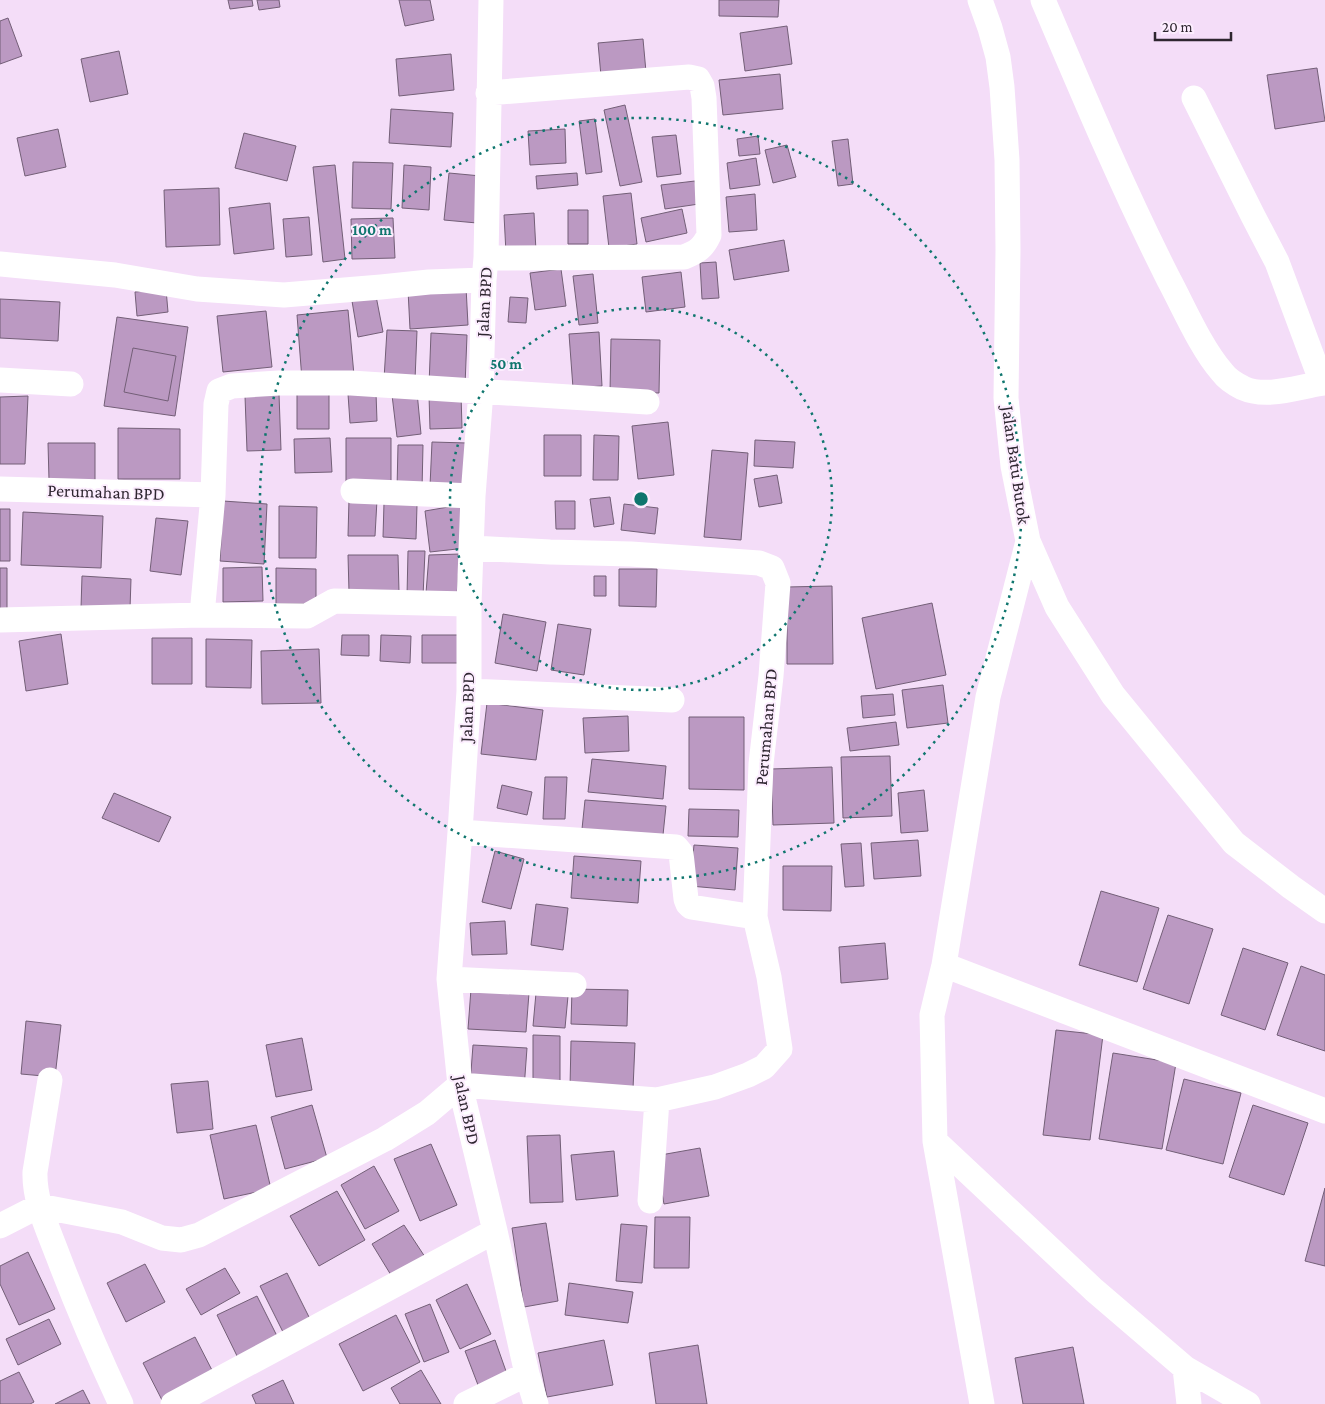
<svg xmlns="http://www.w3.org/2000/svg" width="1325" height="1404" viewBox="0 0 1325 1404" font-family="'Crimson Pro',serif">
	<rect width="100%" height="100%" fill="#f4ddf8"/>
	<path fill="#bb99c2" stroke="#735f77" d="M228,0H252L253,6L230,9Z
		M257,0H279L280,7L259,10Z
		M399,0H430L434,20L405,26Z
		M719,0H779L778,17L719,16Z
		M8,18L22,56L0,64V21Z
		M787,26L792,64L745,71L740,33Z
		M643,39L646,72L601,76L598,43Z
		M119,51L128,94L90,102L81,59Z
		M451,54L454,90L399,96L396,59Z
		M1317,68L1325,121L1275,129L1267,75Z
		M780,74L783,109L723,115L719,80Z
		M625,105L642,182L620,186L604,110Z
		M391,109L453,113L451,147L389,143Z
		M595,119L602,172L586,174L579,121Z
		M58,129L66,167L25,176L17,138Z
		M565,129L566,163L530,165L528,131Z
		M244,133L296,146L287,181L235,168Z
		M676,135L681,174L657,177L652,137Z
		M758,136L760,154L739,156L737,139Z
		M848,139L853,184L838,186L832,141Z
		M787,145L796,177L773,183L765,150Z
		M756,158L760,185L730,189L727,163Z
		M353,162L393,163L391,209L352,208Z
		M335,165L345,259L323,262L313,167Z
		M404,165L431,167L429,210L402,208Z
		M449,173L481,176L477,223L444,220Z
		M577,173L578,185L537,189L536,176Z
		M695,181L699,204L665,209L661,185Z
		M219,188L220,245L166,247L164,190Z
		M631,193L637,244L609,248L603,196Z
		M755,194L757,230L729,232L726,197Z
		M270,203L274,249L234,254L229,208Z
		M682,209L687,233L646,242L641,218Z
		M568,210H588V244H568Z
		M534,213L536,251L506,253L504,215Z
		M309,217L312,255L286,257L283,219Z
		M393,218L395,258L352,259L351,219Z
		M784,240L789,271L734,280L729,250Z
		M716,262L719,298L702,299L700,263Z
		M561,269L566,306L535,310L530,273Z
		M681,272L685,307L646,312L642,277Z
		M593,274L598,323L579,325L573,276Z
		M466,287L468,325L410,329L408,290Z
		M166,289L168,312L137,316L135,292Z
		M376,296L383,332L358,337L352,301Z
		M510,297L528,298L526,323L508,322Z
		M0,299L60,302L58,341L0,338Z
		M348,310L354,375L302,380L297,315Z
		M266,311L272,367L223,372L217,316Z
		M117,317L188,327L175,416L104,406Z
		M387,330L417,331L415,380L384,379Z
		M599,332L602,386L573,388L569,334Z
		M431,333L467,335L465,386L429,385Z
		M611,339L660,340L659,393L610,392Z
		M133,348L176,356L168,401L124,392Z
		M417,392L421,434L397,437L392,395Z
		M297,393H329V429H297Z
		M376,393L377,421L350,423L348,394Z
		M279,394L281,450L247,451L245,396Z
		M461,394L462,428L430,429L429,395Z
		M28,396L25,464H0V397Z
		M668,422L674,475L638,479L632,426Z
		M118,428L180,429V479H118Z
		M544,435H581V476H544Z
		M594,435L619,436L618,480H593Z
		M330,438L332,472L295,473L294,439Z
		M346,438H391V483H346Z
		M755,440L795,442L793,468L754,466Z
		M432,442L467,443L464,487L430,486Z
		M48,443H95V480H49Z
		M398,445H423L422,490L397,489Z
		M712,450L748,453L741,540L704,537Z
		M777,475L782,503L759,507L754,479Z
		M610,497L614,524L594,527L590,499Z
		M349,499L377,500L375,536H348Z
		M223,501L267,504L264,564L220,561Z
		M555,501H575V529H556Z
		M384,503L417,505L416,539L383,537Z
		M624,504L658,508L655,534L621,530Z
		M460,505L466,548L430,552L425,511Z
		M279,506L317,507L316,558H279Z
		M0,509H10V561H0Z
		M23,512L103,516L101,568L21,565Z
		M156,518L188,521L181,575L150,571Z
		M408,551H425L423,597L407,596Z
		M460,554L457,595L426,593L429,555Z
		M348,555H398L399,592H349Z
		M262,567L263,601L223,602V568Z
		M0,568H7V609H0Z
		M276,568L316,569V604H276Z
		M619,569H657L656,607L619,606Z
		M82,576L131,579L130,609L81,608Z
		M594,576H606V596H594Z
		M832,586L833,664H787V587Z
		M932,603L946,675L876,689L862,618Z
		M503,614L546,622L537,671L495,663Z
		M558,624L591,629L584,675L551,670Z
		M61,634L68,684L26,691L19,641Z
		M342,635H369V656L341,655Z
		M381,635L411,636L410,663L380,661Z
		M422,635H458V663H422Z
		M152,638H192V684H152Z
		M206,639L252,640L251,688L206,687Z
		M319,649L321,703L262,704L261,651Z
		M943,685L948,723L907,728L902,690Z
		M893,694L895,715L863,718L861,696Z
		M487,703L543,710L536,760L481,754Z
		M628,716L629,751L585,753L583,718Z
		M689,717H744V790L689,789Z
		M896,722L899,745L850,751L847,728Z
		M890,756L892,816L843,818L841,757Z
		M592,759L666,766L663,799L588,792Z
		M832,767L834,823L773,825L771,769Z
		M545,777H567L565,819H543Z
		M502,785L532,792L527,815L497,808Z
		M924,790L928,831L901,833L898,793Z
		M114,793L171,817L159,842L102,818Z
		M585,800L666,806L663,835L582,829Z
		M689,809L739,810L738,837L688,836Z
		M918,840L921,876L874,879L871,843Z
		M861,843L864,886L845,887L841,844Z
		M694,845L738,848L735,890L690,886Z
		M495,851L524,859L511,909L482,902Z
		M574,856L641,861L638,903L571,898Z
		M783,866H832L831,911L783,910Z
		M1101,891L1159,908L1137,982L1079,965Z
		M536,904L568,908L563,950L531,945Z
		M1168,915L1213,929L1189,1004L1143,989Z
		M505,921L507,954L472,955L470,923Z
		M885,943L888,979L841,983L839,947Z
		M1243,948L1288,963L1265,1030L1221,1015Z
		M1301,966L1325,975V1051L1277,1035Z
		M471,989L529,993L526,1032L468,1029Z
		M572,989L628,990L627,1026L571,1024Z
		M536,993L568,996L565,1028L533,1026Z
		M26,1021L61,1025L55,1077L21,1074Z
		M1056,1030L1103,1035L1090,1140L1043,1135Z
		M533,1035L560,1036V1090L533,1089Z
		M302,1038L312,1090L276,1097L266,1045Z
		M571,1041L635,1043L633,1089L570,1087Z
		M473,1045L527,1048L524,1089L470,1085Z
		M1113,1053L1176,1063L1162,1149L1099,1139Z
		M1184,1079L1241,1093L1223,1164L1166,1150Z
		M208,1081L213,1129L177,1133L171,1084Z
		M312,1105L327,1158L285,1169L271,1117Z
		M1253,1105L1308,1123L1284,1195L1229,1177Z
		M256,1125L271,1189L224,1199L210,1135Z
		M560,1135L563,1202L530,1203L527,1136Z
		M431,1144L457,1205L420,1221L394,1159Z
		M700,1148L709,1196L664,1204L655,1156Z
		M614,1151L618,1196L576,1200L571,1155Z
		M374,1166L399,1211L365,1229L341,1185Z
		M1325,1188V1266L1305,1261Z
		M337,1191L365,1240L319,1266L290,1216Z
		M655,1217H690L689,1268H654Z
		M546,1223L558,1301L524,1307L512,1228Z
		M621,1224L647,1226L642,1283L616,1281Z
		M404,1225L427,1260L394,1280L372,1244Z
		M28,1252L55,1309L19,1325L0,1284V1266Z
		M145,1264L165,1302L126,1322L107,1283Z
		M225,1268L240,1293L201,1315L186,1289Z
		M287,1273L313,1325L286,1338L260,1286Z
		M569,1283L633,1292L628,1323L565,1315Z
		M467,1284L491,1334L460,1349L436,1300Z
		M257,1296L279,1340L239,1360L217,1315Z
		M430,1304L449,1352L424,1362L405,1314Z
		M396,1315L420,1362L363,1391L339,1344Z
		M49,1319L61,1344L18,1365L6,1339Z
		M195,1337L215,1376L163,1402L143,1363Z
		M495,1340L507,1374L478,1385L465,1351Z
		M604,1340L613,1385L547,1397L538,1353Z
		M698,1345L707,1404H656L649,1353Z
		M1073,1347L1084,1404H1023L1015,1358Z
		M421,1370L441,1404H400L391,1388Z
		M19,1372L34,1402L30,1404H0V1381Z
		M283,1380L294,1404H256L252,1395Z
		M83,1390L90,1404H55Z"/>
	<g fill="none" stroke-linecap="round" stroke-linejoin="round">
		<path stroke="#fff" stroke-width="25" d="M491,0L486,258L484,280L481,391L473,496L469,604V691L460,832L449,979L460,1085L495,1231L527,1374L536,1404
			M980,0L990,28L998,57L1002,87L1007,160L1008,250L1006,398L1013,466L1028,541L1057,607L1113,695L1234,843L1291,887L1325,911
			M1043,0C1083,94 1123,189 1169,280C1184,308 1201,348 1222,372C1227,379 1235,384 1243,388C1267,399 1300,386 1325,383
			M1194,98L1253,216L1277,262L1322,383
			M486,258L684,257C697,252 703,248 709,235L704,98L702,86L698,79L689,77L488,93
			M0,264L115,275L197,289L284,295L381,287L429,282L484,280
			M0,380L71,384
			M0,489L213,495
			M353,491L473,496
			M472,548L550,552L631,554L759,563L772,568L778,583L771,676L761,764L755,917L769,977L780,1049L764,1067L748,1075L715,1087L657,1100
			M202,615L213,495L216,404L219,391L232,386L279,383H351L647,402
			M0,620L202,615L307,616L334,601L469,604
			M469,691L672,700
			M460,832L676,847L681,853L686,899L688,904L691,907L755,917
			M944,965L1325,1111
			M449,979L574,985
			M50,1080L35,1172C34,1201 48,1229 58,1256C77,1306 98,1355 121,1404
			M935,1141L1094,1290L1185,1368L1248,1404
			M0,1226L39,1206L122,1222L162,1238L181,1240L199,1235L385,1139L427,1113L460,1085L657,1100L650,1201
			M1185,1368L1189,1404
			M173,1404L495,1231
			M466,1404L527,1374
			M982,1404L935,1141L932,1015L944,965L988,697L1028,541"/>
	</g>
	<g fill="none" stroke="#0f766e" stroke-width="2.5" stroke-dasharray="2.5 5">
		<circle cx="641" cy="499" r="191"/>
		<circle cx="641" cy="499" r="381"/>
	</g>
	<g text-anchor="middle" stroke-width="4" stroke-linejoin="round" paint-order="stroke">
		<g font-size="18" fill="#2e2630" stroke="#fcedfe">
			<text transform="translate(484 302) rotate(-87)" y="6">Jalan BPD</text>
			<text transform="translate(1016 465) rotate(82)" y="6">Jalan Batu Butok</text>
			<text transform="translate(106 492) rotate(2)" y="6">Perumahan BPD</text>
			<text transform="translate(467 707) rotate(-88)" y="6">Jalan BPD</text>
			<text transform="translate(766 727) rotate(-85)" y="6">Perumahan BPD</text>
			<text transform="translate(467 1110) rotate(78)" y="6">Jalan BPD</text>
		</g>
	</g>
	<circle cx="641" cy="499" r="8" fill="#0f766e" stroke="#fcedfe" stroke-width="2.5"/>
	<g font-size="15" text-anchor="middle" font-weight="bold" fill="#0f766e" stroke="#fcedfe" stroke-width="4" stroke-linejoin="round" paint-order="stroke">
		<text x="372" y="235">100 m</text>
		<text x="506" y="369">50 m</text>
	</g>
	<path d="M1155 32v8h76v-8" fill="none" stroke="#2e2630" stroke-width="2.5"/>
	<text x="1162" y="32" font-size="15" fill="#2e2630" stroke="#fcedfe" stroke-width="4" paint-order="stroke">20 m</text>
</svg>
